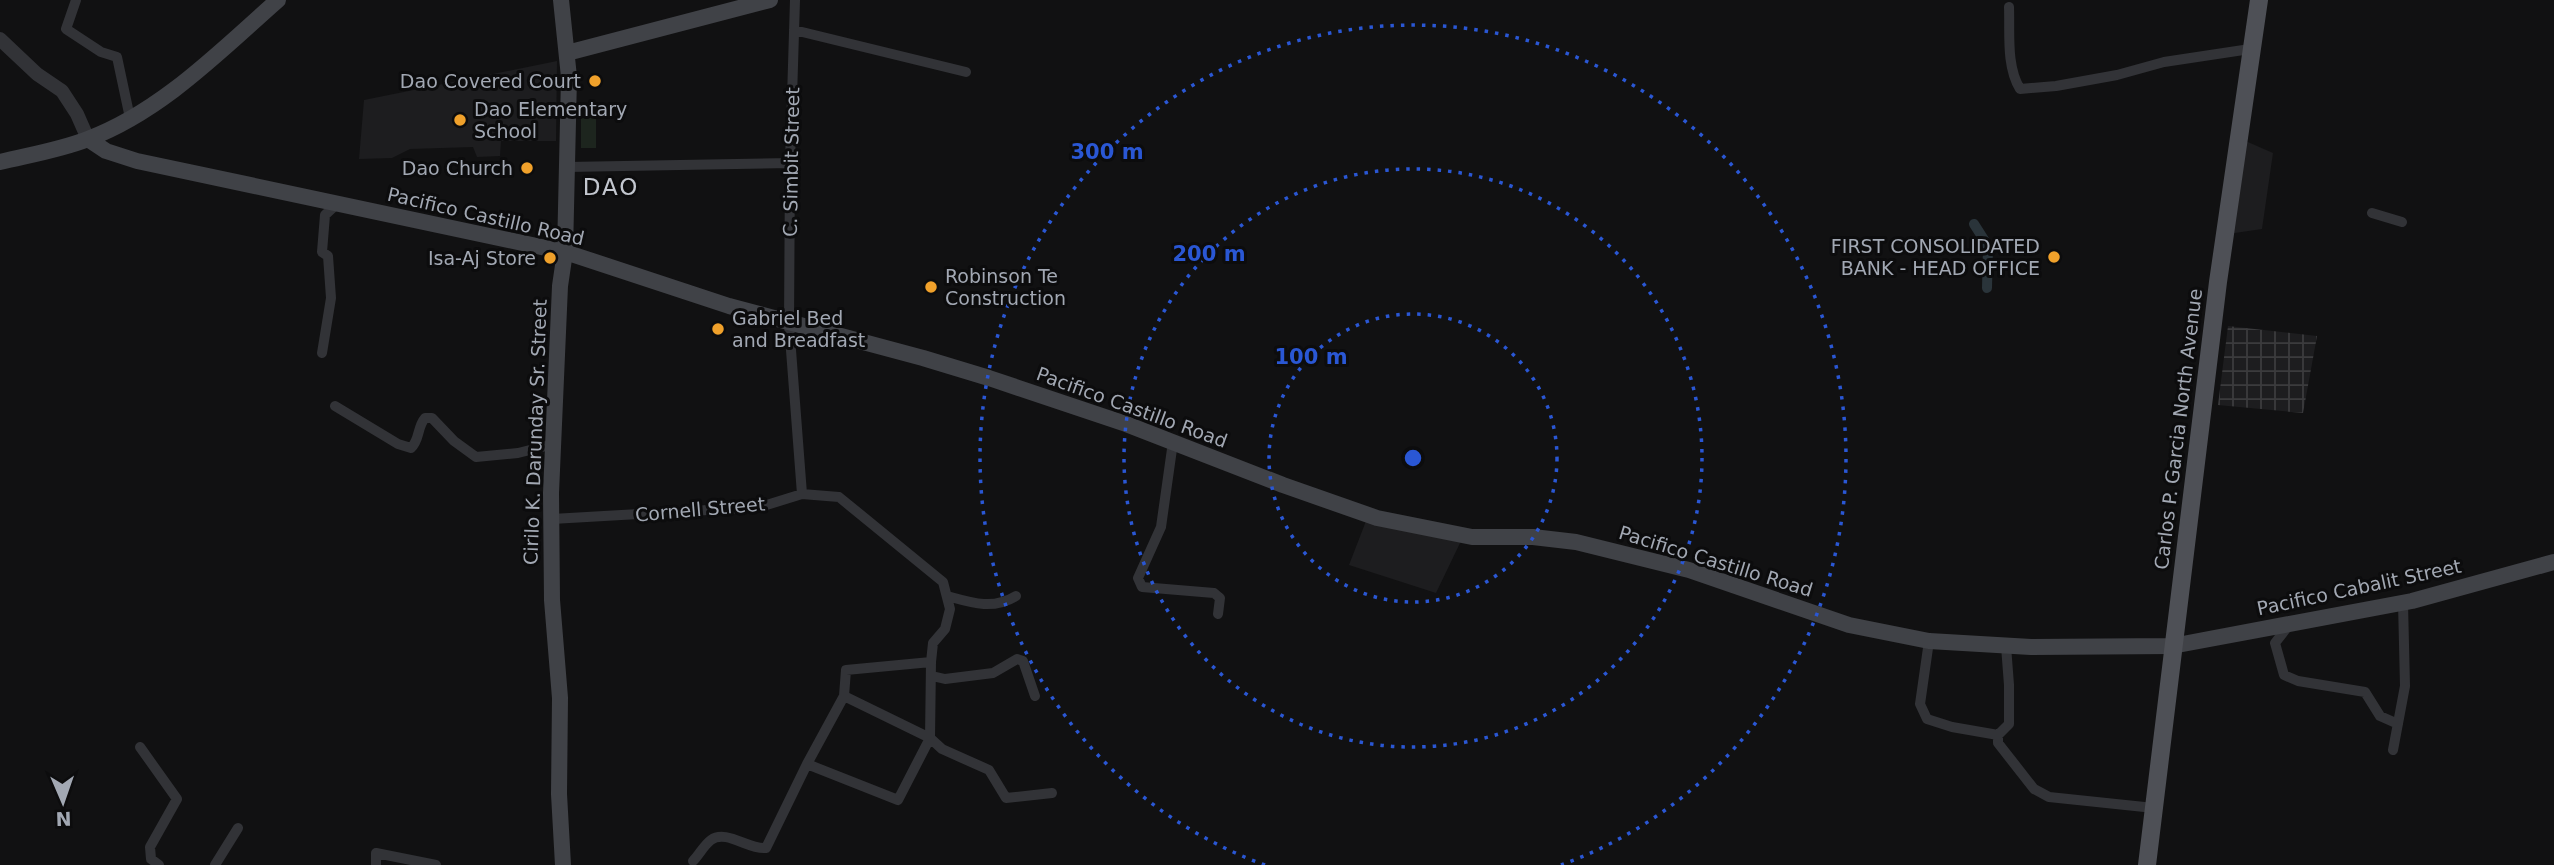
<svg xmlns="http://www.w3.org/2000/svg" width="2554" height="865" viewBox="0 0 2554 865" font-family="'DejaVu Sans',sans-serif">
	<defs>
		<pattern id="industrial-grid" width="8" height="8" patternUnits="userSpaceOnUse" patternTransform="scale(1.75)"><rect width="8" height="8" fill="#1d1d1f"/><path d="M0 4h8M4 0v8" fill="none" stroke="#3b3b3d"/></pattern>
	</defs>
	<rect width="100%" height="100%" fill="#111112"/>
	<path fill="#1d1d1f" d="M557,61L556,141H501L500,156L477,157L473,147L410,149L392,158L359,159L364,100Z
		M2241,139L2273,153L2262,229L2228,234Z
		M1366,521L1461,541L1436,593L1349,565Z"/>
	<path fill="url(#industrial-grid)" d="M2228,326L2317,336L2303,413L2218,405Z"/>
	<path fill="#1d251e" d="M581,115H596V148H581Z"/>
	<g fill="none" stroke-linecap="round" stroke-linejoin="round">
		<path stroke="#2a343a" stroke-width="10" d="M1974,224L1988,246L1987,288"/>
		<path stroke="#323337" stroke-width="10" d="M76,0L66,29L101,52L117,57L130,118
			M795,0L790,163L789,324L802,494
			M2009,7C2010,33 2006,66 2020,89L2056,86L2117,75L2164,62L2250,49
			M794,30L966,72
			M567,167L790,163
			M2372,213L2402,222
			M322,353L331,298L328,256L322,252L325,215L339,202
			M335,406L398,444L411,448C420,440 417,427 425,418H432L454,441L476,457L518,453L554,444
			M1173,442L1161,527L1138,578L1142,587L1214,593L1220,598L1218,614
			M552,519L760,507L802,494L839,497L943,582L950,609L945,629L933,643L931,662L930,738L942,749L989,770L1006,798L1052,793
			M947,596C972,603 993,610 1016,596
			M2289,625L2275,643L2284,675L2298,681L2365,692L2380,716L2398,724
			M1929,641L1920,704L1927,719L1952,727L1998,735L2009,724V685L2006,646
			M932,676L945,679L993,673L1017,659L1023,661L1035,696
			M844,696L846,670L931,662
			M1998,735V743L2034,789L2049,797L2154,808
			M140,747L177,799L150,847L151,859L159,865
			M2393,750L2405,686L2403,603
			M693,861C699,855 704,845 711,840C726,829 749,850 766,848L807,764L844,696L930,738L898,800L807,764
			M215,865L238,828
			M376,865V853L436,865"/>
		<path stroke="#323337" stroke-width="14" d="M0,39L37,74L62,91L77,114L88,139"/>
		<path stroke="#404247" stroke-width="16" d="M561,0L569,77L565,252L560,286L551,493L552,600L560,698L559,794L563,865
			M567,53L770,0
			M88,139L106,151L137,161L565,252L729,306L923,358L989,378L1126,424L1283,485L1377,518L1472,537H1533L1576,542L1689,570L1849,625L1929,641L2031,647L2172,646L2412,601L2554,562
			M0,162C29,155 60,150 88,139C162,111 220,51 278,0"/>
		<path stroke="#4e5056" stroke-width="18" d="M2147,865L2218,282L2259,0"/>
	</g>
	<g fill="none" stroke="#2a57d4" stroke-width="3.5" stroke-dasharray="3.5 7">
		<circle cx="1413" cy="458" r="144"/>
		<circle cx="1413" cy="458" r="289"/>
		<path d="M1265 865A433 433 0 1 1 1561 865"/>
	</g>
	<g fill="#f0a12b" stroke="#0c0c0d" stroke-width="2.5">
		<circle cx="595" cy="81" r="7"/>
		<circle cx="460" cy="120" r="7"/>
		<circle cx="527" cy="168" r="7"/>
		<circle cx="2054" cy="257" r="7"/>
		<circle cx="550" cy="258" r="7"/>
		<circle cx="931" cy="287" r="7"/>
		<circle cx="718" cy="329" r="7"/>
	</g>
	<g text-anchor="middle" stroke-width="6" stroke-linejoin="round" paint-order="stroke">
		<g font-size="19" fill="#a2a8b3" stroke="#0c0c0d" text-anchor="end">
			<text x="581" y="88">Dao Covered Court</text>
			<text x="474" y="116" text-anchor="start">Dao Elementary<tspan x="474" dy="22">School</tspan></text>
			<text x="513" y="175">Dao Church</text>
			<text x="2040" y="253">FIRST CONSOLIDATED<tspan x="2040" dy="22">BANK - HEAD OFFICE</tspan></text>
			<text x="536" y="265">Isa-Aj Store</text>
			<text x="945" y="283" text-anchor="start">Robinson Te<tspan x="945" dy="22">Construction</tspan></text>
			<text x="732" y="325" text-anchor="start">Gabriel Bed<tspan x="732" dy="22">and Breadfast</tspan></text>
		</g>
		<g font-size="19" fill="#a2a8b3" stroke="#0c0c0d">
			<text transform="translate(791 162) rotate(-89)" y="7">C. Simbit Street</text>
			<text transform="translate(486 216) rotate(13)" y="7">Pacifico Castillo Road</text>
			<text transform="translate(1132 407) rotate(20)" y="7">Pacifico Castillo Road</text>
			<text transform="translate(2178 429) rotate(-83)" y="7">Carlos P. Garcia North Avenue</text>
			<text transform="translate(535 432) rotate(-88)" y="7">Cirilo K. Darunday Sr. Street</text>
			<text transform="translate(700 509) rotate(-5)" y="7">Cornell Street</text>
			<text transform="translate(1716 561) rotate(17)" y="7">Pacifico Castillo Road</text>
			<text transform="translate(2359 587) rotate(-12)" y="7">Pacifico Cabalit Street</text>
		</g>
		<g font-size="23" letter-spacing="2" fill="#c3c7cf" stroke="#0c0c0d">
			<text x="611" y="195">DAO</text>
		</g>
	</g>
	<circle cx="1413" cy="458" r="10" fill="#2a57d4" stroke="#0c0c0d" stroke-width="3.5"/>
	<g font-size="21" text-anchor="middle" font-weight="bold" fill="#2a57d4" stroke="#0c0c0d" stroke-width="6" stroke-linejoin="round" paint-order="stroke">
		<text x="1107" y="159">300 m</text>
		<text x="1209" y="261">200 m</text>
		<text x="1311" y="364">100 m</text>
	</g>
	<g transform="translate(63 802) rotate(178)" stroke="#0c0c0d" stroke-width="5" paint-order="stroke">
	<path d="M0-5L12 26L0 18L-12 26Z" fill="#a2a8b3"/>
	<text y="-10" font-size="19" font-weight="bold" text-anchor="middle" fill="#a2a8b3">N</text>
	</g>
</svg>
